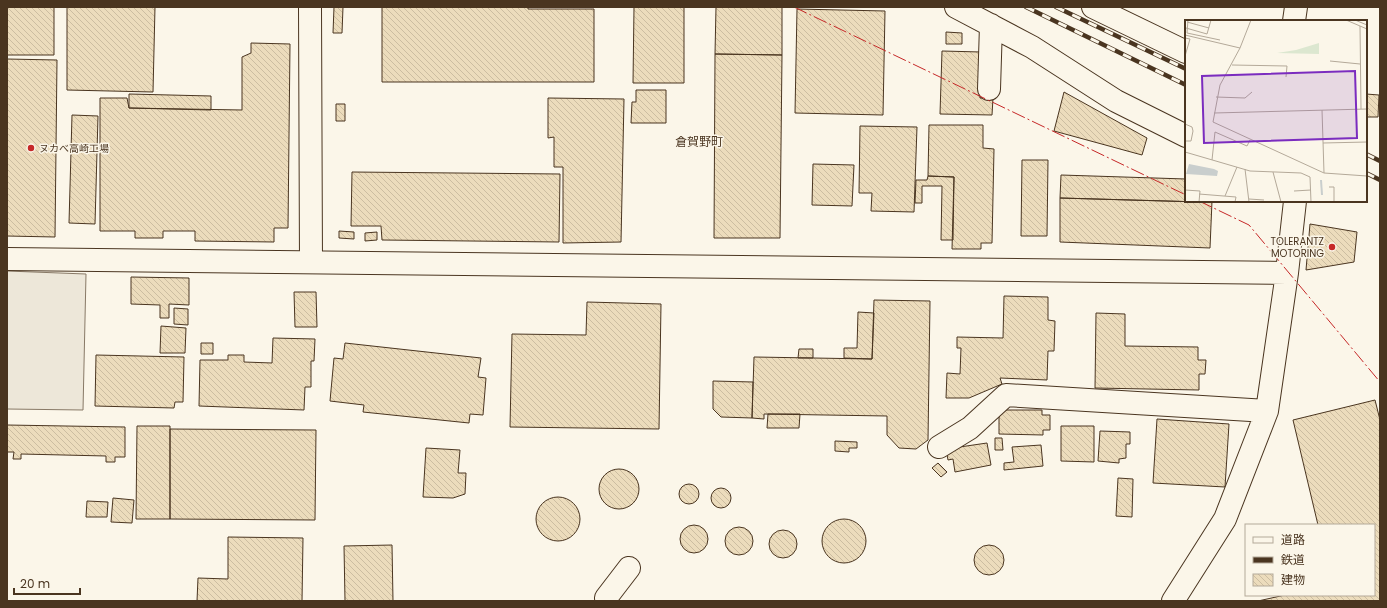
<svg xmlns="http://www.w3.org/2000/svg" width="1387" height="608" viewBox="0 0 1387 608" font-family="Poppins,'Noto Sans JP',sans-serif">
	<defs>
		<pattern id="building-back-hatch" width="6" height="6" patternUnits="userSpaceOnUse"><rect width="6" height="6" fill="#ecdcbc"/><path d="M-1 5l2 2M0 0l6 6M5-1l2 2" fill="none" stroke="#ccbda1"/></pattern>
	</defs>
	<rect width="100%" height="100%" fill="#fbf6e9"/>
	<path fill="#ede7d9" stroke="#887966" d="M7,271L86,274L83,410L7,409Z"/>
	<path fill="url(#building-back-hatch)" stroke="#4a3520" d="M7,7H54V55H7Z
		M67,7H155L153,92L67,90Z
		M334,7H343L342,33H333Z
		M382,7H528V9H594V82H382Z
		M634,7H684V83H633Z
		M716,7H782V55L715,54Z
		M797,9L885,11L883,115L795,113Z
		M946,32L962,33V44H946Z
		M251,43L290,44L288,228H274V242L195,241V231H163V238H135V231H100V98H127L129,108L242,110V57L251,53Z
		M942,51L981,52L980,98H993L992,115L940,114Z
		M715,54L782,55L780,238H714Z
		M7,59L57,60L55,237L7,236Z
		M636,90H666V123H631L632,102H636Z
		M1064,92L1147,138L1142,155L1054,131Z
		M129,94L211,96V110L129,108Z
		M1366,94L1379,95L1378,117H1366Z
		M548,98L624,99L621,242L563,243V167H554V137L548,138Z
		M336,104H345V121H336Z
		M72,115L98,116L95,224L69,223Z
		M929,125H983V148L994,149L992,243H981V249H952L954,177L928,176Z
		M860,126L917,127L914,212L871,211L872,193H859Z
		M1022,160H1048L1047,236H1021Z
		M813,164L854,165L852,206L812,205Z
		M352,172L560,174L559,242L382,240L381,226H351Z
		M1061,175L1186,179V201L1201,202L1060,198Z
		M928,176L954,177L953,240H941L942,186H922V203H915L916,180H927Z
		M1060,198L1201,202L1212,201L1210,248L1060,242Z
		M1310,224L1357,232L1354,262L1306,270Z
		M339,231L354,232V239L339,238Z
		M377,232V240L365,241V233Z
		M131,277L189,278V305L169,304V318H160V305L131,304Z
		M294,292H316L317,327H295Z
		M1004,296L1048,297V320L1055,321L1054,351H1048L1047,380L1000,378L1002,384L969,398H946L947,373L960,374L961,348H957V337L1003,338Z
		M874,300L930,301L928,440L916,449L899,448L887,435V416L764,414V419L752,418L754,357L872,359Z
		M587,302L661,304L659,429L510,427L512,334L586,335Z
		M174,308L188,309V325L174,324Z
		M858,312L874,313L872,359L844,358V348H857Z
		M1096,313L1125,314V346L1198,347V360H1206L1205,374H1199V390L1095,388Z
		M161,326L186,328L185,353H160Z
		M273,338L315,339L314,361H311V387H305L304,410L199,406L200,360H228V355H244V362L272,363Z
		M201,343H213V354H201Z
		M345,343L481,358L478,377L486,378L483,415L470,414L469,423L363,412L364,405L330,401L334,358L343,359Z
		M799,349H813V358H798Z
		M96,355L184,357L183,402H175L174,408L95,406Z
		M713,381L753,382L752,418L721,417L713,409Z
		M1375,400L1380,420V601H1258L1285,595H1374V525H1318L1293,420Z
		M999,410H1042V415H1050V430H1043V435L999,434Z
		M768,414H800L799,428H767Z
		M1157,419L1229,424L1225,487L1153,483Z
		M7,425L125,427V457H115V462H106V456L21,454V459H13L14,452H7Z
		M137,426H170V519H136Z
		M1061,426H1094V462L1061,461Z
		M170,429L316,430L315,520L170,519Z
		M1100,431L1130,432V444H1126V458L1119,459V463L1098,461Z
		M995,438H1002L1003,450H995Z
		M835,441L857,442V448H849V452L835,451Z
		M987,443L991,465L955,472L953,459L948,460L946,449Z
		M1041,445L1043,466L1004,470V463L1014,462L1012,447Z
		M426,448L460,450L458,473H466L465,494L453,498L423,497Z
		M938,463L947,472L941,477L932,468Z
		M599 489a20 20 0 1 1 40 0a20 20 0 1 1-40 0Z
		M1118,478L1133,479L1132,517L1116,516Z
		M679 494a10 10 0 1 1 20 0a10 10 0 1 1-20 0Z
		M711 498a10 10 0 1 1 20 0a10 10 0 1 1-20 0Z
		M536 519a22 22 0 1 1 44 0a22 22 0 1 1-44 0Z
		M113,498L134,500L132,523L111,522Z
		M87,501L108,502L107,517H86Z
		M822 541a22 22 0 1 1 44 0a22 22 0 1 1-44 0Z
		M680 539a14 14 0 1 1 28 0a14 14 0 1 1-28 0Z
		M725 541a14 14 0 1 1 28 0a14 14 0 1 1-28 0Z
		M769 544a14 14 0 1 1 28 0a14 14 0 1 1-28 0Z
		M228,537L303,538L302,601H197L198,578L228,579Z
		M392,545L393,601H345L344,546Z
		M974 560a15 15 0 1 1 30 0a15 15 0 1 1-30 0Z"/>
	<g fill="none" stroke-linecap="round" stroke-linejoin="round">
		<defs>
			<path id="minor" d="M310,7L311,261
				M956,7L1032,47L1116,101L1186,136
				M1093,7L1186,52
				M1294,21L1296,7
				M989,89L991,25
				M7,259L1287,273
				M939,447L970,428L1006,395L1267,411
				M607,601L606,598L629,568
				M1173,601L1225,519L1267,411L1287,273L1295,201"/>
		</defs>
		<use href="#minor" stroke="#4a3520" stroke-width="24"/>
		<use href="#minor" stroke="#fbf6e9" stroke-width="22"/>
		<defs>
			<path id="rail" d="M1026,7L1186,85
				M1056,7L1186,69
				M1366,154L1380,161
				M1366,173L1380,180"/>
		</defs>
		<use href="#rail" stroke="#4a3520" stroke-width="4.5"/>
		<use href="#rail" stroke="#fbf6e9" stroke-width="3" stroke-dasharray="9" stroke-linecap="butt"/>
		<path stroke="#c62828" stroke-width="1" stroke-dasharray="14 3 2 3" stroke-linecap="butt" d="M794,7L1186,195
			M1199,201L1249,225L1380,382"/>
	</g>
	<g fill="#c62828" stroke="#fbf6e9" stroke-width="1.5">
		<circle cx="31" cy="148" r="4"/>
		<circle cx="1332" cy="247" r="4"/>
	</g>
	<g text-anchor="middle" stroke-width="3" stroke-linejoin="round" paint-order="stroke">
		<g font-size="10" fill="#4a3520" stroke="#fbf6e9" text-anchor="start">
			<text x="39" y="152">ヌカべ高崎工場</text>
			<text x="1324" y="245" text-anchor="end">TOLERANTZ<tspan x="1324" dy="12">MOTORING</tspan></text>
		</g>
		<g font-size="12" fill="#4a3520" stroke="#fbf6e9">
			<text x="699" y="146">倉賀野町</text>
		</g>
	</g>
	<g transform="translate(1185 20)">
		<rect width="182" height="182" fill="#fbf6e9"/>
		<path d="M134,23V34L92,33L111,30Z" fill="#dce7d0"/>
		<path d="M4,144L29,149L33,151L32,156L1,154Z" fill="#c9cecd"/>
		<path fill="none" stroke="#c9cecd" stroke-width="2" d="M136,160L137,175"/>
		<path fill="none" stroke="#b4a999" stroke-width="1" d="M3,0L2,13L35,20M66,0L55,28L35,65L28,102L139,153L182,156M161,0L182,9M170,0L182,5M2,2L24,8M175,6L176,89M1,8L22,14L26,0M0,15L55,28M0,18L5,19L0,36M145,41L175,44M47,45L102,46L101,57M31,77L60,78L67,72M137,90L139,153M29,93L182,89M0,104L7,107L8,111L6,121H0M138,123L182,122M0,132L65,151L116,153L125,157L126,182M27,140L30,112L62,126L65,120M60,149L64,182M88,152L96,182M144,167H149V182M0,170L15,171L14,182M109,171L126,170M14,174L51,177L50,182M40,176L52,147M64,179L79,180"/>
		<path fill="#7b2cbf" fill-opacity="0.15" stroke="#7b2cbf" stroke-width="2" d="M170,51L172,118L19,123L17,56Z"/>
		<rect width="182" height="182" fill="none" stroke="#4a3520" stroke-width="2"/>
	</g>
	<rect width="1387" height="608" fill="none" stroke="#4a3520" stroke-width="16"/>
	<rect x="1245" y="524" width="130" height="72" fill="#fbf6e9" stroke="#b4a999"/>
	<rect x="1253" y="537" width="20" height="6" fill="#fbf6e9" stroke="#b4a999"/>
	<text x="1281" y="544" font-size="12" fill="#4a3520">道路</text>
	<rect x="1253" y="557" width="20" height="6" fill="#4a3520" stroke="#b4a999"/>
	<text x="1281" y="564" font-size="12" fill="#4a3520">鉄道</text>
	<rect x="1253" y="574" width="20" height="12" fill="url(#building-back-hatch)" stroke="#b4a999"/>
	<text x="1281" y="584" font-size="12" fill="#4a3520">建物</text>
	<path d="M14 588v6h66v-6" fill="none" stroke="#4a3520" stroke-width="2"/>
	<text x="20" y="588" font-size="12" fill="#4a3520" stroke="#fbf6e9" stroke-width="3" paint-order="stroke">20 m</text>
</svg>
